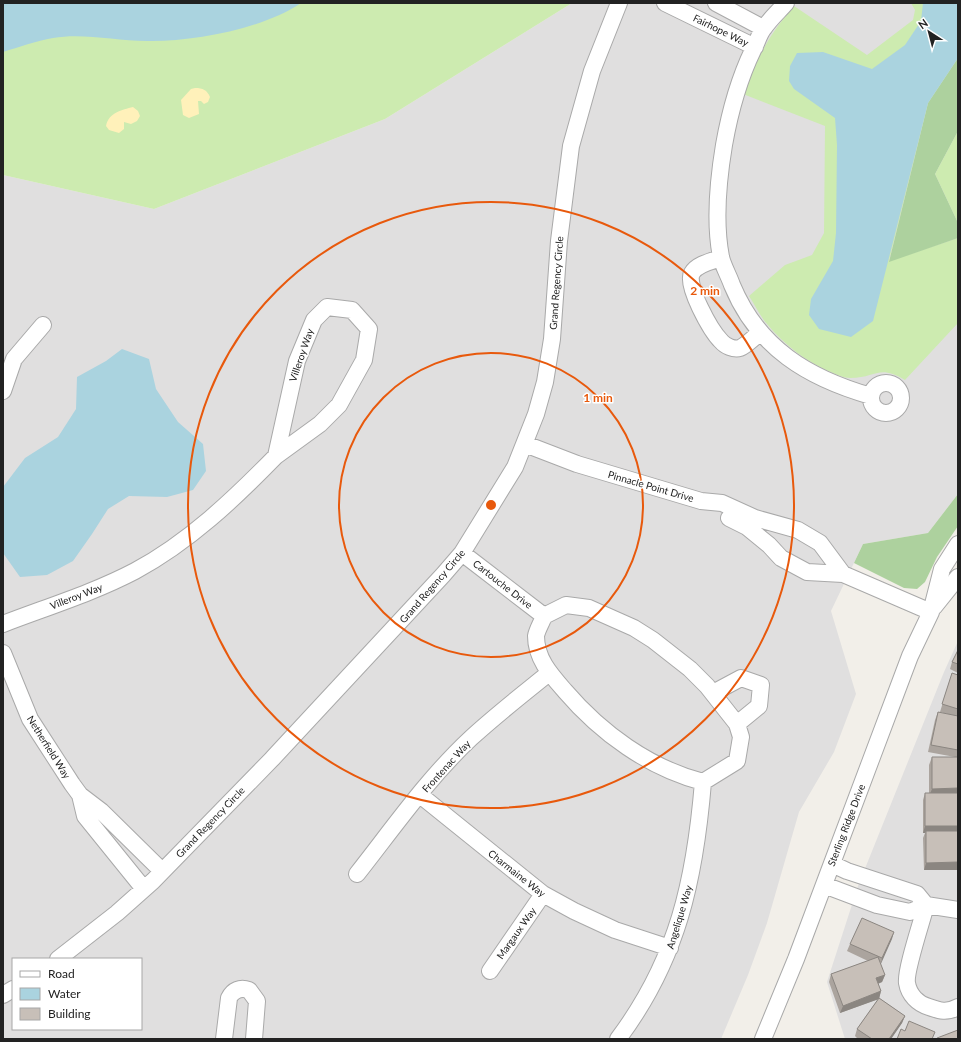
<svg xmlns="http://www.w3.org/2000/svg" width="961" height="1042" viewBox="0 0 961 1042" font-family="Lato,sans-serif">
	<rect width="100%" height="100%" fill="#f2efe9"/>
	<path fill="#e0dfdf" fill-rule="evenodd" d="M572,3H958V131L935,174L958,223V494L928,533L863,544L831,611L856,694L834,752L799,812L767,923L748,975L721,1039H3V175L154,209L385,119ZM13,959H141V1029H13Z
		M958,641V1039H845L827,982L858,886L944,672Z"/>
	<path fill="#cdebb0" d="M3,3H572L385,119L154,209L3,175Z
		M911,3H958V58L928,103L889,261L958,238V323L905,380C878,364 877,378 850,378C844,378 838,375 833,373C808,363 784,345 767,324C760,316 755,305 749,296L785,265L812,255L824,233L825,126L743,94C758,57 767,37 794,6L867,55L913,20L915,10Z
		M958,131V223L935,174Z"/>
	<path fill="#add19e" d="M958,58V131L935,174L958,223V238L889,262L928,103Z
		M958,494V526L937,557L925,582L917,589L904,588L854,563L863,544L928,533Z"/>
	<path fill="#fff1ba" d="M195,88C203,88 207,90 210,97L208,102L204,104L201,101H198L199,114L189,118L183,115L181,100L191,89Z
		M133,107L138,111L140,116L137,121L131,124L124,122V129L119,133L109,130L106,126C109,112 122,110 133,107Z"/>
	<path fill="#aad3df" d="M3,3H301C263,29 192,42 147,41C115,41 84,33 53,38C36,41 19,47 3,52Z
		M923,3H958V58L928,103L873,321L851,337L819,329L809,315L811,299L833,261L836,233L837,145L835,118L794,89L789,81L790,66L797,53L823,52L872,69L905,45L921,21Z
		M122,349L149,359L156,389L178,422L203,444L206,471L193,490L167,497L129,496L108,509L92,534L73,561L47,575L20,577L3,553V487L25,458L58,437L76,409L77,377L106,361Z"/>
	<g fill="none" stroke-linecap="round" stroke-linejoin="round">
		<defs>
			<path id="minor" d="M665,3L755,47
				M716,3L763,28
				M786,3C779,11 770,19 764,28C759,34 757,43 753,50C738,81 730,111 724,145C718,181 714,221 721,257C723,266 729,276 732,285C758,348 808,378 871,396
				M721,258C712,261 697,264 692,273C685,285 711,331 721,341C725,346 734,350 740,348C747,345 754,337 760,333
				M327,307L352,310L369,329L364,360L339,405L320,424L276,456L297,361L314,320Z
				M871 398a15 15 0 1 1 30 0a15 15 0 1 1-30 0Z
				M3,391L14,359L43,325
				M525,444L577,464L701,501L722,503L755,518L798,530L820,543L843,574
				M729,518L747,527L769,545L781,558L807,572L843,574L931,612
				M462,553L544,616
				M934,607L958,577
				M544,616L566,605L589,608L634,628L653,640L690,669L707,686L737,724L741,737L737,761L703,782
				M544,616C542,622 537,630 536,636C536,659 551,675 565,691C601,733 649,768 703,782
				M3,624C47,607 93,593 135,571C189,542 234,499 276,456
				M3,653L30,719L72,784L80,795L101,811L162,871
				M713,693L741,678L761,685L759,706L737,724
				M80,795L85,816L144,889
				M420,795L543,894L574,911L615,930L670,948
				M832,864L847,871L917,894L926,905
				M357,874C394,827 428,778 471,738C496,715 523,694 549,673
				M824,885L877,905L910,912L926,905L958,910
				M926,905C922,921 905,971 907,983C909,995 918,1004 929,1007C940,1011 947,1013 958,1007
				M58,959L117,913L153,881L272,759L443,575L462,553L515,467L536,414L545,382L552,339L559,241L571,146L592,71L619,3
				M490,971L543,894
				M3,995L13,989
				M224,1039L229,998C233,990 240,987 249,990L257,1001L254,1039
				M618,1039C678,959 695,879 703,782
				M763,1039L796,959L910,656L931,612L942,569L958,544"/>
		</defs>
		<use href="#minor" stroke="#a9a9a9" stroke-width="18"/>
		<use href="#minor" stroke="#fff" stroke-width="16"/>
	</g>
	<path fill="#aba49e" d="M958,650V673L950,669L952,662Z
		M952,673L958,675V870H924L923,838L925,833H923V800L925,793H929V765L932,757H955L928,752L935,720L938,712L951,715L940,712Z
		M894,932L880,964L885,975L882,982L878,984L881,991L879,998L905,1016L902,1023L891,1039H858L855,1036L857,1029L878,999L840,1013L829,982L831,974L868,961L847,951L850,944Z"/>
	<path fill="#8b8681" d="M958,788V796H929L932,789Z
		M925,826H958V833L926,831L925,833H923Z
		M958,862V870H924L926,863Z
		M894,932L892,939L880,966L882,958Z
		M885,975L882,982L874,985L876,978Z
		M881,991L879,999L840,1013L843,1006Z
		M905,1016L902,1023L891,1039H889Z"/>
	<path fill="#c7bfb8" stroke="#8b8681" d="M958,650V664L952,662Z
		M952,673L958,675V709L942,704Z
		M938,712L958,716V750L931,745Z
		M932,757H958V788L932,789Z
		M925,793H958V826H925Z
		M926,831H958V862L926,863Z
		M862,918L894,932L882,958L850,944Z
		M878,957L885,975L876,978L881,991L843,1006L831,974Z
		M879,998L905,1016L889,1039H872L857,1029Z
		M909,1021L935,1032L932,1039H897L901,1029L905,1031Z
		M958,1030V1039H937V1038Z"/>
	<g fill="none" stroke="#e8590c" stroke-width="2">
		<circle cx="491" cy="505" r="152"/>
		<circle cx="491" cy="505" r="303"/>
	</g>
	<g text-anchor="middle" stroke-width="3" stroke-linejoin="round" paint-order="stroke">
		<g font-size="10" fill="#222" stroke="#fff">
			<text transform="translate(721 30) rotate(26)" y="4">Fairhope Way</text>
			<text transform="translate(556 283) rotate(-86)" y="4">Grand Regency Circle</text>
			<text transform="translate(301 355) rotate(-71)" y="4">Villeroy Way</text>
			<text transform="translate(651 486) rotate(16)" y="4">Pinnacle Point Drive</text>
			<text transform="translate(503 584) rotate(38)" y="4">Cartouche Drive</text>
			<text transform="translate(432 586) rotate(-49)" y="4">Grand Regency Circle</text>
			<text transform="translate(76 596) rotate(-21)" y="4">Villeroy Way</text>
			<text transform="translate(49 747) rotate(58)" y="4">Netherfield Way</text>
			<text transform="translate(446 766) rotate(-48)" y="4">Frontenac Way</text>
			<text transform="translate(210 822) rotate(-46)" y="4">Grand Regency Circle</text>
			<text transform="translate(846 825) rotate(-69)" y="4">Sterling Ridge Drive</text>
			<text transform="translate(517 873) rotate(38)" y="4">Charmaine Way</text>
			<text transform="translate(679 917) rotate(-73)" y="4">Angelique Way</text>
			<text transform="translate(516 933) rotate(-55)" y="4">Margaux Way</text>
		</g>
	</g>
	<circle cx="491" cy="505" r="6" fill="#e8590c" stroke="#fff" stroke-width="2"/>
	<g font-size="12" text-anchor="middle" font-weight="bold" fill="#e8590c" stroke="#fff" stroke-width="3" stroke-linejoin="round" paint-order="stroke">
		<text x="705" y="295">2 min</text>
		<text x="598" y="402">1 min</text>
	</g>
	<rect width="961" height="1042" fill="none" stroke="#222222" stroke-width="8"/>
	<rect x="12" y="958" width="130" height="72" fill="#ffffff" stroke="#a7a7a7"/>
	<rect x="20" y="971" width="20" height="6" fill="#ffffff" stroke="#a7a7a7"/>
	<text x="48" y="978" font-size="12" fill="#222222">Road</text>
	<rect x="20" y="988" width="20" height="12" fill="#aad3df" stroke="#a7a7a7"/>
	<text x="48" y="998" font-size="12" fill="#222222">Water</text>
	<rect x="20" y="1008" width="20" height="12" fill="#c7bfb8" stroke="#a7a7a7"/>
	<text x="48" y="1018" font-size="12" fill="#222222">Building</text>
	<g transform="translate(929 32) rotate(324)" stroke="#ffffff" stroke-width="3" paint-order="stroke">
	<path d="M0-3L7 15L0 10L-7 15Z" fill="#222222"/>
	<text y="-6" font-size="11" font-weight="bold" text-anchor="middle" fill="#222222">N</text>
	</g>
</svg>
